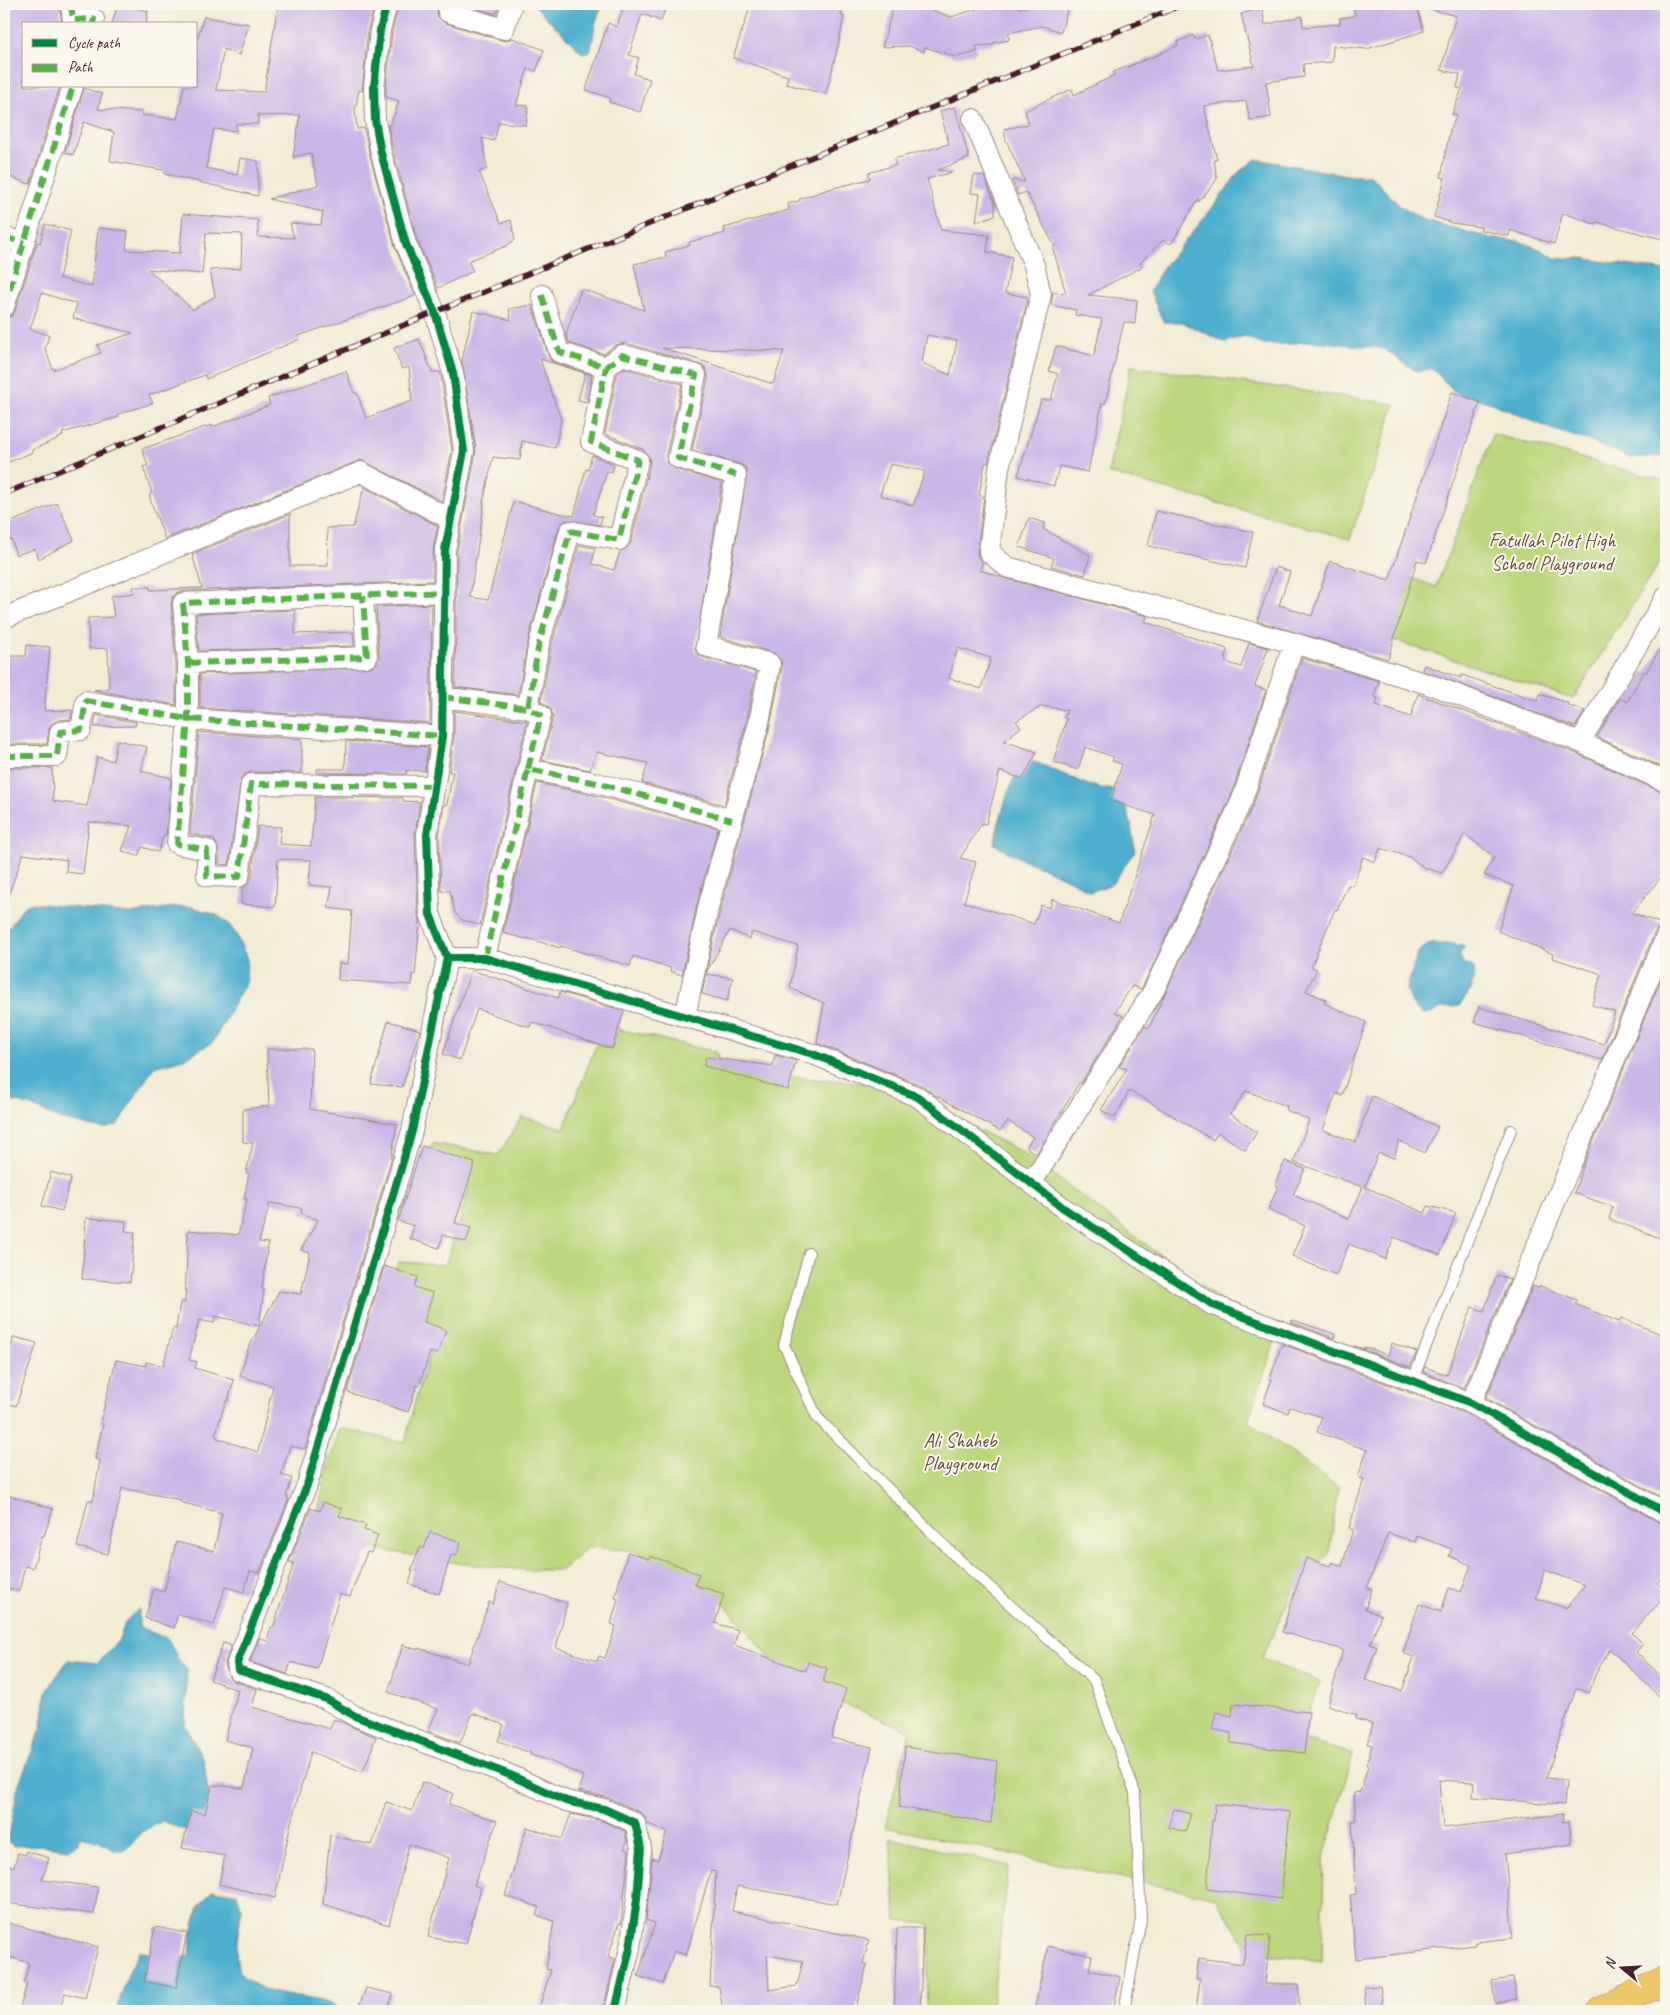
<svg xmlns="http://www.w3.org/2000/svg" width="1670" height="2015" viewBox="0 0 1670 2015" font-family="Caveat,sans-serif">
	<rect width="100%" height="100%" fill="#fbf7ec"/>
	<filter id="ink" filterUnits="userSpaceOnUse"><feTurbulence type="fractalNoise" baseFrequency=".02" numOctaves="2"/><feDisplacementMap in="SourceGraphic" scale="10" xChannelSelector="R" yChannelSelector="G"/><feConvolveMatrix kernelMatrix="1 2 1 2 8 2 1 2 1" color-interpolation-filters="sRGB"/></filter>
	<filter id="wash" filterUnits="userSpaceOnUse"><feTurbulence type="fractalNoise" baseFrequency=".0096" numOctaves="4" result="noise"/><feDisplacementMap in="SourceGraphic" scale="20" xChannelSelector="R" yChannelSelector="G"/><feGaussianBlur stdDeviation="1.12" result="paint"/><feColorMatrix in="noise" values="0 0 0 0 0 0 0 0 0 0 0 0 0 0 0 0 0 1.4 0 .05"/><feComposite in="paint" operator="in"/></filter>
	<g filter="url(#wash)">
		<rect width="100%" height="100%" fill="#f2ecd5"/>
		<path fill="#bbd67c" stroke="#827a54" d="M1131,366L1395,404L1350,539L1108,473Z
			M1493,434L1666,481V552L1573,699L1387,638L1409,577L1436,587Z
			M618,1029L716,1052L722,1071L888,1085L1024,1153L1275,1341L1248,1421L1338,1487L1329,1554L1293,1590L1262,1659L1320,1682L1300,1739L1353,1754L1324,1857L1322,1961L1249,1952L1216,1898L885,1827L910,1731L791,1682L715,1593L637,1551L588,1547L562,1570H526L464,1564L364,1547L318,1513L326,1472L340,1428L405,1443L414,1405L439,1325L385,1304L398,1262L445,1265L459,1224L469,1187L422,1173L432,1143L498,1155L522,1117L564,1128L597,1043L612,1049Z
			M890,1838L1009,1866L991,2011H926L930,1924L896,1920Z"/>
		<path fill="#4eafcd" stroke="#4c677c" d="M533,4H605C593,17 595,35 590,52L582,53Z
			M1256,159L1352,176H1371L1400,206L1421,219L1493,239L1519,241L1542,250L1557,259L1581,258L1666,271V456L1631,458L1589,441L1551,429L1492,403L1456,393L1433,369L1416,371L1382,348L1313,341L1288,344H1261L1245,336L1224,342L1182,322H1163L1150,291L1164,266L1207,215L1239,172Z
			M1023,759L1040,764L1088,785L1121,792L1131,824L1135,851L1112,884L1090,892C1060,871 1025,864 994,844C1001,815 1008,786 1023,759Z
			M33,903L130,914L173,907H192L217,915L228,923L236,934L247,959L246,982L213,1042L184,1059L154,1067L117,1125L103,1129L60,1119L29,1105L4,1099V935L23,907Z
			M1429,944H1455L1465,947L1459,955L1464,964L1471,965L1475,969L1471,990L1459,1006L1441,1008L1433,1013L1423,1014L1413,1006L1406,991L1418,952Z
			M139,1609V1627L168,1639L178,1659L187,1670L185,1724L204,1762L212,1820L199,1831L181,1829L163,1821L141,1832L132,1844L123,1850H113L100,1842L81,1837L79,1844L69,1849L40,1845L15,1846L8,1842L18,1786L42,1726L46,1692L68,1660L98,1663L119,1639L126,1621Z
			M213,1890L237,1893C238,1899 242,1906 241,1912C240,1929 229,1965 245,1978C252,1984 267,1991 276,1993C295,1998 329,1998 342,2011H116L128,1974L139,1951L179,1960L190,1954L192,1933L199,1906Z"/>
		<g id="blocks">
			<path fill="#cab6e6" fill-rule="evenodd" d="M4,4H59L62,24H24V86H60L30,184L4,175Z
				M118,4L148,11L146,24H112Z
				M278,4H375L368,29L362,91L359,90L355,110L357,129L364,128L370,156L395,247L415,296L298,336L300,339L206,379L205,375L149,395L153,403L118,414L119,417L62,433L63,436L32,450L33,452L4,464V319L12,316L15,311L37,242L40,243L45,224L71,231L59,278L92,287L98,228L128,231L126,250L180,253L183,214L258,220V237L294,238L290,223L321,225L323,212L269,199L318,185L311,153L293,157L300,115L260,116L258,114V124H236V131L214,129L206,168L237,175L240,158L258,161V196L165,174V171L163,170L110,161L114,132L84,122L73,155L65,152L84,88L102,94L98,109L142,112V115L177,119L184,86H196V43L204,17L249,24L239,55L224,49L216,90L264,92ZM206,233L242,234L241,268L210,270L215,296L193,310L148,269L202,274ZM42,293L77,304L73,318L133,333L97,345L101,353L53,370L45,348L49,335L30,329Z
				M399,4H437V16L445,23L501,40L506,41L512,38L544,50L536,71L528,68L516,105L528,106L526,125L499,122L494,141L482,138L487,169L479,172L501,223L511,220L515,240L506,246L468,261L473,271L438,288L417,240L393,150L388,125L391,124L399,101L386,97V88L392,32Z
				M462,4H500L496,14Z
				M620,4H667L661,21L642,14L629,55L639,58L634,74L650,79L640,112L609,102L610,98L586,90L608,23L617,27L623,8L619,7Z
				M751,4H844L841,15L844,16L839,42L826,94L786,84L788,76L733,58Z
				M894,4H906L924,9V7L951,17L977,9V7L990,6V4H1018V8L1041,4H1069L1061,32L1042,26L1008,33L1009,40L993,43V45L976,46L977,52L956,57L925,47L924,52L909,46L882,47Z
				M1353,4H1416L1424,31L1367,49L1333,46L1332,62L1303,64L1304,77L1266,82L1271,117L1250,120L1246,101L1204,106L1217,160H1214L1217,179L1199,202L1198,199L1171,244L1163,240L1140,263L1142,267L1088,295L1137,300L1135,324L1124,322L1105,404L1102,403L1088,472L1059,466L1054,486L1018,476L1041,400H1051L1058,374L1049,371L1056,346L1094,356L1102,319L1075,315L1076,310L1051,305L1053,292L1066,293L1053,249L1055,247L1026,192L1018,195L1012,180L1025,182L1006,140L1004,129L1029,124L1025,111L1047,100L1072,89L1074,95L1115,75L1113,72L1153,57L1178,45L1177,42L1193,35L1195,39L1208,35L1218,70L1254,66L1241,14L1262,8L1265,25L1302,16L1303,27L1340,24V18L1355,16Z
				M1427,4H1666V240L1596,222L1595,224L1563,213L1554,244L1510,230L1509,236L1481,230V227L1452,223L1434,217L1445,178L1441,177L1450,130L1457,115L1452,114L1462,89L1457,88L1460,74L1441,70L1456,16L1427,8Z
				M955,107L969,158L938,170L953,172L927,179L941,230L989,235L987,252L1012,257L1005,293L1028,297L988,463H985L979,495L984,497L977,551L978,557L982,562L980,570L1004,578L1147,616L1145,622L1227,649L1225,662L1241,667L1249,643L1268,648L1255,686L1266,690L1231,796L1144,984L1141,989L1132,986L1115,1012L1123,1016L1081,1083H1079L1036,1154L1026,1147L1033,1137L1008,1121L1000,1131L935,1095L923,1086L817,1043L824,1003L790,988L798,946L752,932L750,939L730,930L706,973L721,907L770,726L782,666L781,660L774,653L720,637L747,472L745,467L739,464L692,450L708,378L707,371L704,366L625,343L615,345L604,354L569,343L566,334L581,289L644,310L634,264L666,257L665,252L690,245L689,242L725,233L724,228L789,210L788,204L799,201V199L829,189L870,179L868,173L896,165L894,159L949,144L940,111ZM927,335L957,341L950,375L922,363ZM662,348L784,351L773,384ZM890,464L925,471L913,506L880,495ZM958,648L991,658L981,689L949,678ZM1042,706L1067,710L1064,718L1067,719L1053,762L1078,770L1085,747L1114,757L1112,761L1122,764L1111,801L1155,815L1119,923L1052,899L1050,908L1041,905L1034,924L964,902L976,862L960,858L982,823L986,824L1000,771L1023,779L1037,752L1004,741L1021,727L1016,721Z
				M974,175L984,176L995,203V215L976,222L980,194L971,193Z
				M532,305L550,360L555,363L592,375L587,402L578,400L585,373L540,359L561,420L555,448L522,441L520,460L493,457L483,503L484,504L470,597L488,600L514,501L558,513L574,516L586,469L588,470L592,455L614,464L612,472L607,471L593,515L602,517L600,525L567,520L562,523L559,527L527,645L518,695L455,687L457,551L476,450L462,360L473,311L511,320L509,309Z
				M419,339L432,372H440L441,376L452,451L442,501L361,460L165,539L150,499V494L152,493L143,467L148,465L142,449L211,425L212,427L270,405L268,398L346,371L354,393H357L366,418L412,401L409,367L402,369L394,348Z
				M624,368L682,384L666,455L667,462L675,469L722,483L695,649L697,654L703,657L756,672L747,720L724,805L642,783L648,763L596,752L590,770L542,760L553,717L551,708L541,702L550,651L579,545L595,548L592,564L614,570L620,552L627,548L631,543L650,463L649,457L643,449L605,434L617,374Z
				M1452,392L1480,402L1426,563L1417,560L1388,659L1257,621L1276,567L1290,572L1279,605L1312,616L1330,561L1389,580Z
				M364,487L438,526L433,550V581L182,591L177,593L173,597L171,604L176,664V705L94,690L109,688L108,648L89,649L88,618L114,617L111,596L134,593L133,587H150V590L202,588L192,554L290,514V566H328L327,528L353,527Z
				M57,503L74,540L39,559L35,549L16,555L11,539L4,541V525Z
				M1156,511L1253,532L1245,568L1148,546Z
				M1029,518L1045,523L1043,529L1090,555L1085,575L1051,566L1054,558L1019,547Z
				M432,604L430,723L200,708V674L373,667L377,663L379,656L376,607Z
				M295,610V634L353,632L354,646L199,651L196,614Z
				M1666,638V769L1597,737L1620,698L1627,702L1644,671L1646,673Z
				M27,645L50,647L44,711L72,710L71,719L58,720L50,725L47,744H4V656H26Z
				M1302,658L1379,681L1374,696L1378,698L1376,705L1411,717L1418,694L1575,753L1666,794V871L1632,913L1665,925L1659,927L1655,932L1602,1060L1474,1022L1479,1007L1604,1044L1615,1012L1592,1005L1601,975L1599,973L1552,958L1553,954L1498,931L1514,886L1484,875L1494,857L1465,834L1442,873L1425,868L1410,857L1380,848L1375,862L1363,857L1353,886L1348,885L1337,910L1335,909L1311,967L1317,969L1306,991L1326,1000L1324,1003L1366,1022L1342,1096L1336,1093L1323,1130L1356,1142L1372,1096L1438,1127L1425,1153L1399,1141L1394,1158L1378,1153L1365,1187L1425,1213L1428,1206L1456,1213L1440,1255L1394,1237L1385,1259L1349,1244L1336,1275L1292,1256L1305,1226L1268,1210L1278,1186L1275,1184L1285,1161L1305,1169L1293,1195L1349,1219L1363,1187L1294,1162L1309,1120L1286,1110L1287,1106L1246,1091L1230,1114L1257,1132L1245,1150L1218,1132L1213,1140L1143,1098L1129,1091L1115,1118L1101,1110L1127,1069L1119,1067L1145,1026L1149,1028L1253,805Z
				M1424,665L1461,678L1462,675L1538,701L1540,694L1568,703L1567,705L1585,711L1575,727L1422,670Z
				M454,711L527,721L480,925L462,920L455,913L450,891H441L439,836L444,804H447L453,772H449L454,737Z
				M96,715L136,722L135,726L94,727Z
				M199,732L302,739V773L251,772L245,774L241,778L229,865L219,864V850L214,839L190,834Z
				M117,740L147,747L141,771L171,778L166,836L164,835L158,852L142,847L138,856L122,851L131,826L89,822L83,874L66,872L67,860L23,854L6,902H4V768H52L53,801L87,806L97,757L113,761Z
				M346,741L428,747L425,771L406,770V774L317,773V769H345Z
				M537,783L594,795L718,828L698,901L682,975L670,971L671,968L633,956L630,966L561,946L560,948L527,938L526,939L503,933Z
				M315,797L403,798V801L420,802L415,835L418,914L420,921L415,975L413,974L412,985L338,980L339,963L348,964L352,911L328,908L332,887L309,885L311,860L278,859L275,907L241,904L243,888L248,884L251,879L258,826L281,827L279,844L311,846Z
				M1666,967V1240L1609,1219L1613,1207L1574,1193L1584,1164Z
				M471,970L558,998L560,992L624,1011L612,1049L532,1022L530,1027L477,1009L460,1060L443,1054Z
				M706,974L733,978L727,1001L702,994Z
				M388,1021L420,1030L402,1087L371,1084Z
				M267,1049H312L310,1109L397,1124L391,1160L305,1449L290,1446L281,1475L292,1478L286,1497H288V1501L259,1573L250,1571L244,1592L225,1587L214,1625L178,1614L174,1628L145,1618L154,1589L164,1592L176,1542L214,1551L222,1513L180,1502L181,1500L122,1488L108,1554L77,1547L88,1500L93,1501L100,1460L95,1459L103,1424L100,1423L116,1360L146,1366V1362L163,1366L173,1328L176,1329L180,1302H185L188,1230L238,1235L247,1199H244L249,1174L246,1173L253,1143L243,1142V1109L269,1106ZM270,1203L302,1208L301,1213L318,1220L301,1250L310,1253L301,1294L279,1291L248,1349L240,1376L273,1386L258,1452L217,1438V1436L215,1435L226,1401H228L234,1380L195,1368L197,1362L189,1360L199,1320L214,1323L215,1316L259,1326L264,1289H262L268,1243L259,1242Z
				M775,1055L796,1061L788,1090L704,1066L706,1057L773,1066Z
				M422,1146L475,1163L455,1223L471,1228L466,1242L443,1235L439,1248L410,1239L414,1226L398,1221Z
				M51,1172L71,1178L62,1211L42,1206Z
				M86,1218L126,1221L125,1231L135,1232L130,1282L82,1279Z
				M384,1266L418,1277L414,1287L433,1293L424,1322L446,1330L437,1354L430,1352L419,1386L417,1385L408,1412L347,1392Z
				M1497,1275L1510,1279L1464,1388L1423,1372L1425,1367L1447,1375L1472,1307L1484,1311Z
				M1533,1286L1539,1288L1540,1286L1577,1300L1575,1304L1619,1322L1621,1318L1666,1336V1500L1486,1398Z
				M1292,1320L1335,1334L1334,1338L1291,1322Z
				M14,1337L37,1343L16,1406L4,1402V1369Z
				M1392,1343L1417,1352L1410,1367L1354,1346L1364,1349L1365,1347L1388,1355Z
				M1282,1344L1466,1414L1660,1523L1666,1525V1573L1657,1583L1666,1591V1595L1632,1633L1643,1644L1636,1652L1666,1681V1703L1610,1649L1595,1675L1589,1693L1576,1688L1546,1778L1566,1780L1564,1805L1473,1797L1474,1782L1439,1780L1443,1828L1563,1814L1562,1822L1569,1821L1572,1844L1505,1854L1513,1938L1475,1942V1945L1356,1959L1350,1895L1356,1894L1352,1821H1356L1354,1793L1360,1792L1368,1766L1366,1765L1372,1745L1367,1744L1373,1724L1356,1719L1357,1715L1328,1705L1343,1650L1282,1632L1306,1558L1330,1566L1332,1562L1342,1566L1353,1530L1349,1528L1364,1479L1358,1477L1367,1450L1317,1432L1322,1417L1290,1407L1288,1413L1263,1404L1272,1379H1270ZM1388,1533L1415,1542L1417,1536L1452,1549L1449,1556L1471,1565L1461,1592L1449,1588L1441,1612L1419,1604L1403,1653L1414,1657L1402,1691L1365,1680L1377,1647L1370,1644L1381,1615L1365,1610L1372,1589L1367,1588ZM1545,1570L1585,1585L1566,1608L1536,1598Z
				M4,1494L53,1509L44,1536H42L33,1568L25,1566L19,1591L4,1587Z
				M323,1502L342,1509L339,1516L366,1525L364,1530L378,1535L371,1553L367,1552L350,1597L340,1594L317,1669L291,1662L287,1674L250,1662L259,1638L267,1641L271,1627L273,1628L294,1563L289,1562L311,1508L320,1511Z
				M430,1532L461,1542L456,1556L451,1555L439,1594L409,1584L413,1570H411L420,1547L424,1549Z
				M628,1552L649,1559L650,1556L686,1568L685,1569L699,1574L695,1585L724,1594L715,1623L738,1630L734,1645L806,1671L808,1662L827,1668L823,1682L846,1689L831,1738L872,1747L837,1904L737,1886L732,1911L869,1940L863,1964L867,1965L855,2011H723L719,1987L710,1986L716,1872L711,1871L686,1955L674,1951L663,1984L638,1976L655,1923L646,1920L652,1858L658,1860L667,1831L648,1824L644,1816L640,1812L609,1798L578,1791L583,1776L545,1759L530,1755L531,1753L498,1741L504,1725L473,1713L460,1743L428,1731L438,1709L388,1692L403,1645L418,1650V1648L468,1664L489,1602L493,1604L500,1582L567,1603L556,1648L597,1661L599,1656L605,1658L616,1626L611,1624L618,1599L615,1598L619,1582ZM767,1955L803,1961L797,1986L769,1990Z
				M223,1643L231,1645L225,1664L229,1677L234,1681L257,1689L252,1707L330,1729L334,1719L376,1737L363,1772L311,1752L291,1822L275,1898L219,1884L225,1856L182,1848L191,1811L205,1814L212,1785L244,1788L253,1748L225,1740L238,1690L210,1680Z
				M1233,1704L1309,1712L1304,1753L1231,1743V1733L1212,1729L1216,1712L1232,1716Z
				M905,1747L997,1761L991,1823L899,1807Z
				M422,1782L453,1793L449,1804L497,1821L474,1885L481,1888L466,1944L428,1937L449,1858L409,1844L389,1925L323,1904L330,1835L372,1845L386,1802L412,1811Z
				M1215,1804L1290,1812L1281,1899L1207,1889L1212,1820L1214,1821Z
				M1174,1809L1191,1814L1185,1832L1168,1827Z
				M571,1814L600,1820L625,1831L627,1841L624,1849L629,1851L621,1924L619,1923L608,1957L615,1959L603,2011H580L562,2006L560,2011H538L551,1970L546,1969L554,1921L536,1915L539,1907L505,1896L527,1827L562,1839Z
				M26,1851L49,1858L42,1880L98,1887L94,1914L5,1903L9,1888L4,1886V1864L14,1867L18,1853L25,1855Z
				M4,1922L98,1947L85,1998L65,1993L59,2011H19L27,1983H24L29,1963L4,1955Z
				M155,1927L187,1933L176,1988L144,1981Z
				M897,1928H923L920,2011H894Z
				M1247,1934L1270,1936L1265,1984H1299V2009L1196,2011L1200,1979H1196L1199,1958L1243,1964Z
				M1048,1946L1092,1956L1089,1970L1120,1977L1113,2011H1034Z
				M1513,1978L1517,1999L1495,2003L1492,1981Z
				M1380,1986L1383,2011H1366L1364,1987Z
				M366,1988L393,1994L387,2011H357Z"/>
		</g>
	</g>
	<g filter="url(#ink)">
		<use href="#blocks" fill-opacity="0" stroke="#9e8680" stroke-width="1"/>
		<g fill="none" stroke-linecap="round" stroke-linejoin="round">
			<defs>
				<path id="lane" d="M809,1253L784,1345L817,1417L954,1555L1094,1680L1135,1793L1141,1919L1124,2011
					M1412,1382L1511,1130"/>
				<path id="street" d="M71,4L73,20L94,19L93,24
					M387,4L380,30L374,88L375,120L381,153L406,244L435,312L453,373L464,451L445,550L442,736L427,835L430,914L447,958L412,1131L307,1485L237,1663L238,1670L326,1699L355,1716L510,1775L566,1801L604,1809L635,1823L641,1848L637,1899L630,1948L615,2011
					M449,4L448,12L504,29L512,4
					M973,119L1034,265L1041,294L999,468L989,552L1007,567L1294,643L1437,687L1580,742L1666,782
					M4,237L24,243
					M542,295L559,352L606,367L622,355L696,375L678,458L736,475L706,646L770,664L759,723L709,904L685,1017
					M4,307L73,86
					M4,618L361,472L450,519
					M188,663L367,657L363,596
					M442,697L528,708
					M1580,742L1666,597
					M4,756H57L60,732L81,730L86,701L188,719L442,736
					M528,769L541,715L528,708L538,648L570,531L619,540L638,460L591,442L606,367
					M433,786L251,784L239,877L207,876V850L177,844L188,719V663L183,603L444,592
					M447,958H485L813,1054L918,1097L1065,1209L1213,1305L1471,1403L1666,1513
					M485,958L528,769L597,783L732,820
					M1032,1182L1154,990L1242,800L1294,643
					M1471,1403L1666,937"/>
				<path id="highway" d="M1601,2011L1666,1979"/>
			</defs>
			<use href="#lane" stroke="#9e8680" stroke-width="12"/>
			<use href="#street" stroke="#9e8680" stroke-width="22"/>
			<use href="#highway" stroke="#9e8680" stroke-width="29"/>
			<use href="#lane" stroke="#fff" stroke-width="10"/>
			<use href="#street" stroke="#fff" stroke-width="20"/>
			<use href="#highway" stroke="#ecc669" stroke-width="28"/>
			<defs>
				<path id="rail" d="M4,494L435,312L1184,4"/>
			</defs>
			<use href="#rail" stroke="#4a1f2b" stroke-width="5.5"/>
			<use href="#rail" stroke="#fbf7ec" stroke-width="4" stroke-dasharray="11" stroke-linecap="butt"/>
			<path stroke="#57b146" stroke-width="6" stroke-dasharray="12 6" stroke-linecap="butt" d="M59,4L71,7
				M71,4L73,20L94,19L93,24
				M4,237L24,243
				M542,295L559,352L606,367L622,355L696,375L678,458L736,475
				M4,307L73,86
				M188,663L367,657L363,596
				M442,697L528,708
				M4,756H57L60,732L81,730L86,701L188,719L442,736
				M528,769L541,715L528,708L538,648L570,531L619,540L638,460L591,442L606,367
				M433,786L251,784L239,877L207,876V850L177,844L188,719V663L183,603L444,592
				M485,958L528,769L597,783L732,820"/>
			<defs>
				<path id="cycleway" d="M387,4L380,30L374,88L375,120L381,153L406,244L435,312L453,373L464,451L445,550L442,736L427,835L430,914L447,958L412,1131L307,1485L237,1663L238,1670L326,1699L355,1716L510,1775L566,1801L604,1809L635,1823L641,1848L637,1899L630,1948L615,2011
					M447,958H485L813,1054L918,1097L1065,1209L1213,1305L1471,1403L1666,1513"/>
			</defs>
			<use href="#cycleway" stroke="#fbf7ec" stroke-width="11"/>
			<use href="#cycleway" stroke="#00873e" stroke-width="8"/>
		</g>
	</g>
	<g text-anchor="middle" stroke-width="4" stroke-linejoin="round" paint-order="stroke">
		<g font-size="20" fill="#664d3f" stroke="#fbf7ec">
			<text x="1552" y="547">Fatullah Pilot High<tspan x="1552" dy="23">School Playground</tspan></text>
			<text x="960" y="1447">Ali Shaheb<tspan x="960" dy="23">Playground</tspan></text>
		</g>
	</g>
	<rect width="1670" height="2015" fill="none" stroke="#fbf7ec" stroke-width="20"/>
	<rect x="22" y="22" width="175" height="65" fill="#fbf7ec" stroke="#b4a19f"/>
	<rect x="32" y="39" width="25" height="8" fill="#00873e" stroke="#b4a19f"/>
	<text x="68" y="48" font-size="15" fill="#4a1f2b">Cycle path</text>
	<rect x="32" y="64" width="25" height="8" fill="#57b146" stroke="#b4a19f"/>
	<text x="68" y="72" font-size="15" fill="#4a1f2b">Path</text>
	<g transform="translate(1622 1968) rotate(288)" stroke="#fbf7ec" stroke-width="4" paint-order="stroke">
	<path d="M0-4L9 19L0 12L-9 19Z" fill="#4a1f2b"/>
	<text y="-8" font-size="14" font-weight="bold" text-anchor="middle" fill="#4a1f2b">N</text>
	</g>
</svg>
